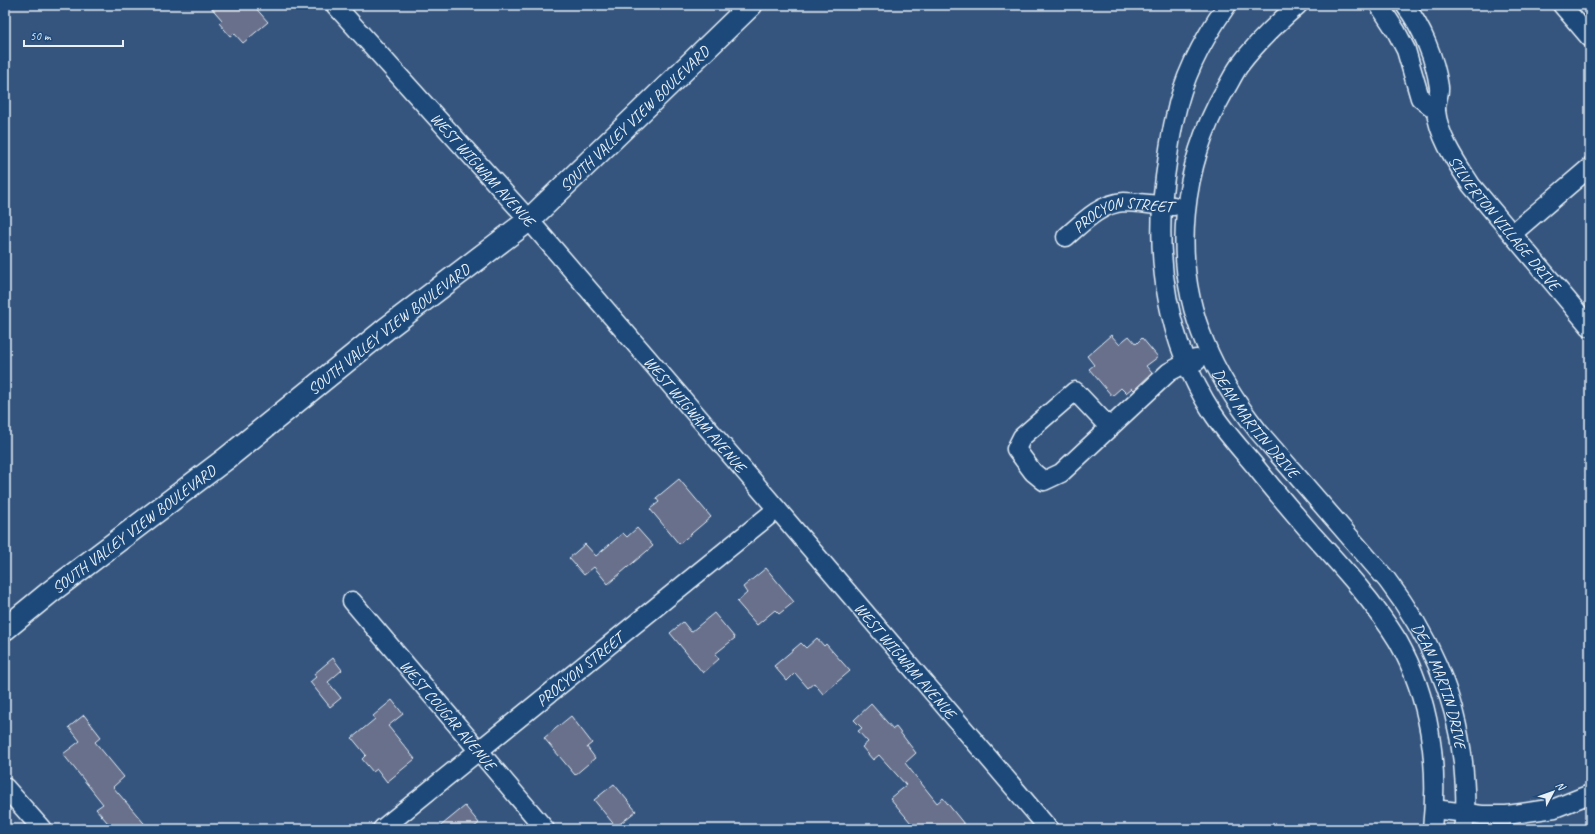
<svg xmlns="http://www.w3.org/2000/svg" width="1595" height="834" viewBox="0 0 1595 834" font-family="Caveat,sans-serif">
	<rect width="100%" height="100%" fill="#35557f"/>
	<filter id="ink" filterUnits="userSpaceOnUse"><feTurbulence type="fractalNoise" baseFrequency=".025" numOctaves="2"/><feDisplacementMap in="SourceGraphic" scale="8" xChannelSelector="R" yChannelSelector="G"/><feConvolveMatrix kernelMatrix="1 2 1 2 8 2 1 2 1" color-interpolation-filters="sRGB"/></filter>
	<g filter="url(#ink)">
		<path fill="#68708b" stroke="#e8f1f8" d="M209,5H253L268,22L243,43L234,33L230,36L219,23L222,20Z
			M1111,335L1119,344L1129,336L1136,344L1142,338L1158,357L1146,366L1152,373L1134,390L1132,388L1126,393L1121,388L1112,396L1089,369L1094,365L1087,356Z
			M679,479L711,517L679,544L650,509L659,502L656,498Z
			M637,528L653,546L608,584L594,567L584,575L569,558L585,544L596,556L623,533L627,537Z
			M766,568L794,602L779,614L775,610L757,625L737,602L747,593L743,587Z
			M714,613L735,638L715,654L719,659L703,673L670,633L683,622L691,632Z
			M817,638L824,646L826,644L850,671L823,694L814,683L808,688L795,673L787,681L774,666L801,643L806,648Z
			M333,658L342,670L328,682L341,698L330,707L310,682L316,677L314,674Z
			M392,700L403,714L388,726L415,759L387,782L377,769L373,772L362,759L366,755L352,738L375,719L373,716Z
			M871,704L893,729L896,727L916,753L905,763L937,803L943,798L964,824L959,829H916L890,798L906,785L879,755L873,760L862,747L868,742L858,731L862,728L854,720Z
			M84,715L101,737L95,742L124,777L113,787L149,829H113L96,809L103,804L63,754L80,741L69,727Z
			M571,716L592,743L587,747L595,758L575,775L544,738Z
			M614,784L636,811L616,827L594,800Z
			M465,806L479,823L472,829H437Z"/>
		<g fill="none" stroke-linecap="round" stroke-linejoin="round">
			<defs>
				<g id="minor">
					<path id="s1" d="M335,5L529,220L777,509L1049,829"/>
					<path d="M1227,5C1203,39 1183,77 1175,117C1170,137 1168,157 1165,177C1154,258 1167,342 1212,412C1224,431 1240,448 1255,466C1273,489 1292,511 1311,533C1342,567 1374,602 1398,641C1430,698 1439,765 1432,829"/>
					<path id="s2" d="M1298,5C1276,24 1256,43 1239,66C1234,73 1230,82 1225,90C1182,165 1170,261 1205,343C1218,375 1237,404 1258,431L1387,580C1429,635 1455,693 1463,762C1465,785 1467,807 1463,829"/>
					<path d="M1379,5L1396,31L1406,50L1420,98L1436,110"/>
					<path id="s3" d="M1405,5C1422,28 1435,58 1439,87C1440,95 1435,103 1436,111C1439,138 1457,163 1471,185L1590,327"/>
					<path d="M1562,5L1590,38"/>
					<path d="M1512,234L1590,167"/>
					<path id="s4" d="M1066,237C1082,223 1101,203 1124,202C1140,202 1157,206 1174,206"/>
					<path d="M1110,428L1075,391L1022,437L1016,449L1033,472L1044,481L1061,473L1169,372L1192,360L1196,359L1197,361"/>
					<path id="s5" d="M352,601L545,829"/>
					<path d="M5,787L42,829"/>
					<path d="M1434,809L1482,815H1507L1555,808L1590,794"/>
					<path id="s6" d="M382,829L777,509"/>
				</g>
				<g id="major">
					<path id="s7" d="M5,629L49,593L227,458L386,329L529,220L751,5"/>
				</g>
			</defs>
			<use href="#minor" stroke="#e8f1f8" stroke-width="21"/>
			<use href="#major" stroke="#e8f1f8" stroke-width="25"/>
			<use href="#minor" stroke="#1f4a7a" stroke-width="18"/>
			<use href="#major" stroke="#1f4a7a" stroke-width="22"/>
		</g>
	</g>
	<g text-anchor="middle" stroke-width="3" stroke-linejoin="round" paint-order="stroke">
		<g font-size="16" fill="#e8f1f8" stroke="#1f4a7a">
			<text dy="6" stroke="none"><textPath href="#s7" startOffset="811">SOUTH VALLEY VIEW BOULEVARD</textPath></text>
			<text dy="6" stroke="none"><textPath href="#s1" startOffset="221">WEST WIGWAM AVENUE</textPath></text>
			<text dy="6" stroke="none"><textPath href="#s4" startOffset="65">PROCYON STREET</textPath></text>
			<text dy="6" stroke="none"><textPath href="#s3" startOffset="247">SILVERTON VILLAGE DRIVE</textPath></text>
			<text dy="6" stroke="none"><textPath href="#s7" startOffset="487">SOUTH VALLEY VIEW BOULEVARD</textPath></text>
			<text dy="6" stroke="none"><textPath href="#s1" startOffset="545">WEST WIGWAM AVENUE</textPath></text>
			<text dy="6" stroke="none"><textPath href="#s2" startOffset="471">DEAN MARTIN DRIVE</textPath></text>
			<text dy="6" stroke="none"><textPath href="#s7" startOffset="163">SOUTH VALLEY VIEW BOULEVARD</textPath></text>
			<text dy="6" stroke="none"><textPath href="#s1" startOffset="869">WEST WIGWAM AVENUE</textPath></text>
			<text dy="6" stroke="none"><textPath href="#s6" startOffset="254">PROCYON STREET</textPath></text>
			<text dy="6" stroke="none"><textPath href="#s2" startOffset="795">DEAN MARTIN DRIVE</textPath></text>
			<text dy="6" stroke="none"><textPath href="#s5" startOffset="149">WEST COUGAR AVENUE</textPath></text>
		</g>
	</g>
	<rect width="1595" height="834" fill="none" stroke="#1f4a7a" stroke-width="20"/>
	<rect x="10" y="10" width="1575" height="814" fill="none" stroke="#e8f1f8" stroke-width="1.5" filter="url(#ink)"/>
	<g transform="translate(1553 792) rotate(49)" stroke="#1f4a7a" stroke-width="3" paint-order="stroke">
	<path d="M0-3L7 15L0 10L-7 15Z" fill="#e8f1f8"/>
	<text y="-6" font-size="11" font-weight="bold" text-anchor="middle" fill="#e8f1f8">N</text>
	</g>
	<path d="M24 40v6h99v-6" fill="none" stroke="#e8f1f8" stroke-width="2"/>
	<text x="30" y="40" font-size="12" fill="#e8f1f8" stroke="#1f4a7a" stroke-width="3" paint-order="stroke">50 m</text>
</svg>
